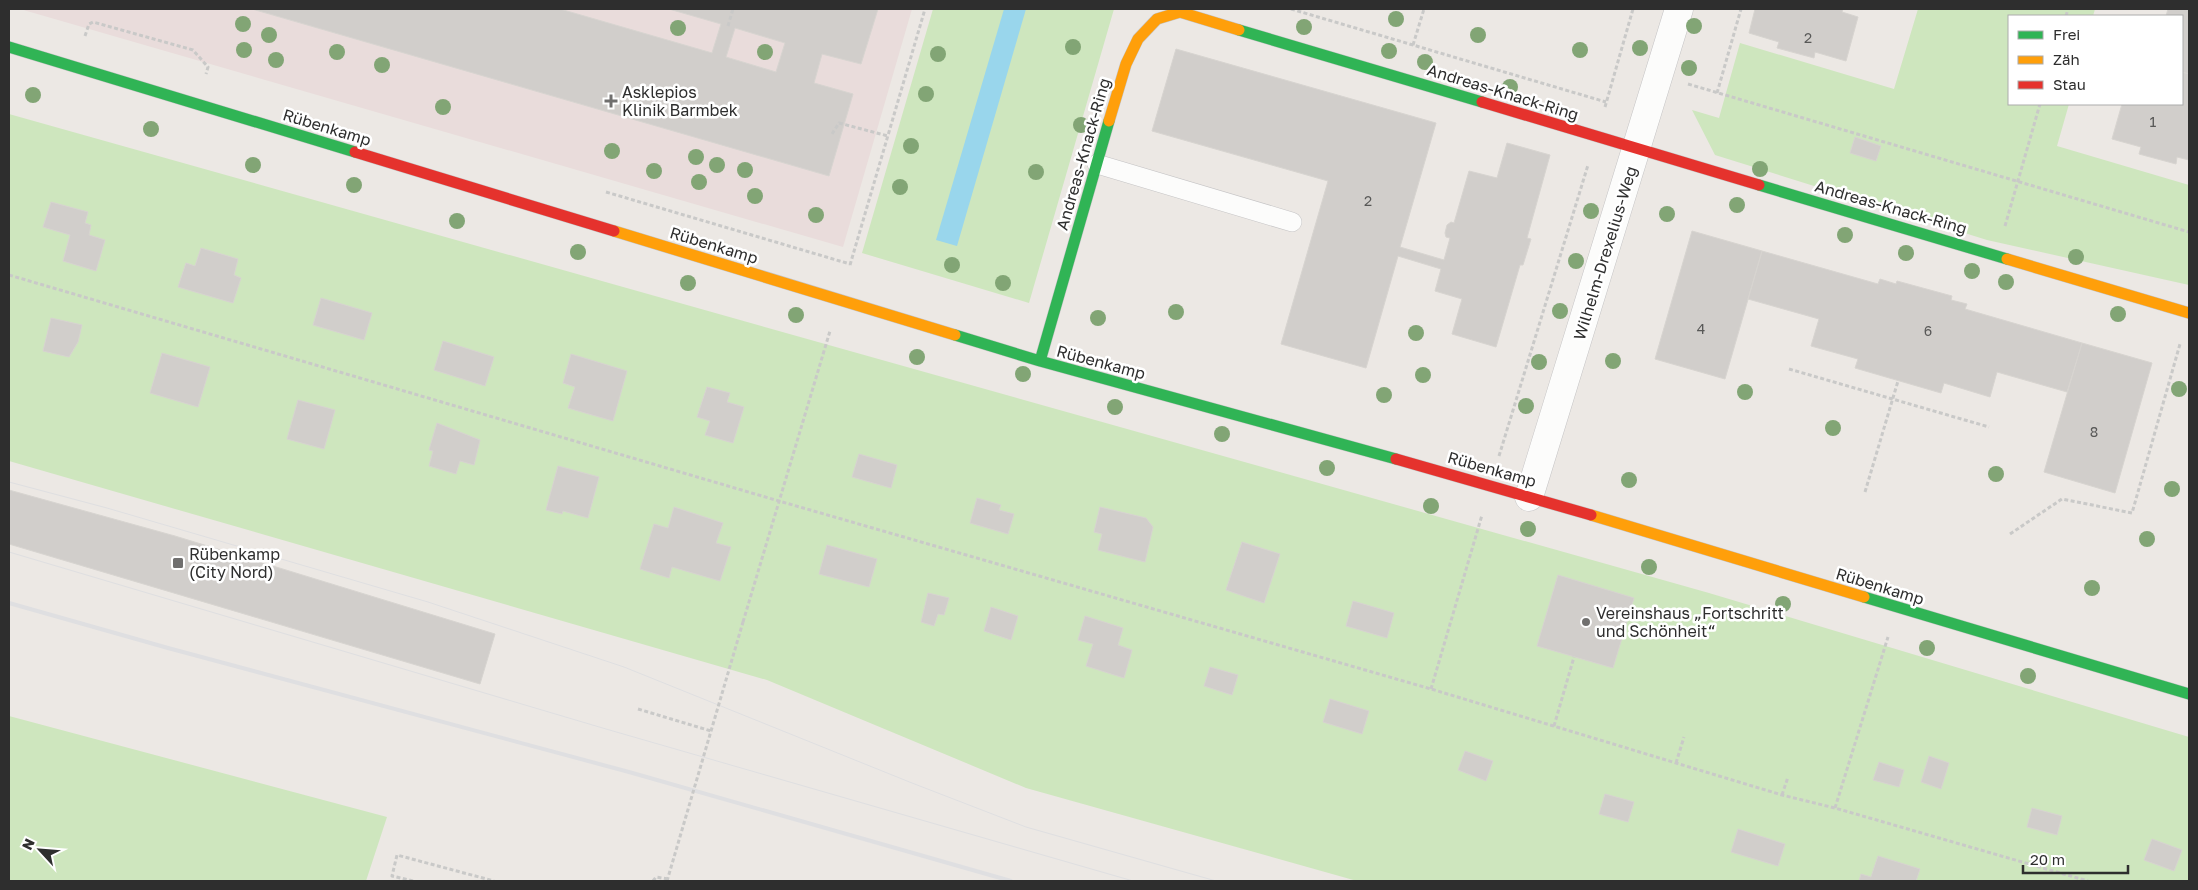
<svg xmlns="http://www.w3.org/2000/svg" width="2198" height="890" viewBox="0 0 2198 890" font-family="'Golos Text',sans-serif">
	<rect width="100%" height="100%" fill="#ece8e4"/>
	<path fill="#e9dcdb" d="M20,9H912L843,247Z"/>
	<path fill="#cee6be" d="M933,9H1114L1029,303L862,253Z
		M1918,9H2095L2093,16H2009V104H2069L2057,146L2189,185V285L1987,240L1715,155L1692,110L1719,118L1740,43L1894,89Z
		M9,114L1709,593L2189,737V881H1357L1026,788L767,680L9,461Z
		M9,716L387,817L366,881H9Z"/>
	<path fill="#99d6ec" d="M1004,9H1026L957,246L936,240Z"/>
	<path fill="#d1cecb" stroke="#d7d4d0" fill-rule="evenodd" d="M252,9H560L712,53L721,24L669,9H878L861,64L822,54L814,83L853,94L829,176ZM735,28L785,43L776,72L726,57Z
		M1755,9H1843L1842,12L1858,17L1846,61L1815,52L1814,58L1777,48L1779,42L1749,33Z
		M2168,9H2189V74L2182,72V16H2166Z
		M1176,49L1436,123L1400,247L1444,260L1450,238L1446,237L1445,233L1447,225L1451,222L1454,223L1469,171L1497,178L1507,143L1550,155L1527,238L1531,239L1523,265H1520L1496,347L1452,334L1462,299L1435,291L1441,269L1398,256L1366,368L1281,344L1328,181L1152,131Z
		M2182,72L2189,74V160L2177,157L2176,164L2139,154L2141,147L2112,139L2122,104H2182Z
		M1855,137L1881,146L1876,161L1850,153Z
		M51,202L88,212L85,223L91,225L89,235L105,240L96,271L63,261L70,235L43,227Z
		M1692,231L1762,251L1725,379L1655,359Z
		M201,248L238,259L234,275L241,278L233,303L178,287L186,263L195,266Z
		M1762,251L1878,284L1880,279L1896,284L1897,281L1952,296L1951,300L1967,304L1965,309L2082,343L2067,392L1997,372L1990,397L1944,383L1941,393L1855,368L1858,359L1811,346L1819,319L1748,299Z
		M321,298L372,313L364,340L313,325Z
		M51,318L82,325L78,342L69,357L43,351Z
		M443,341L494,357L485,386L434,370Z
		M2082,343L2152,363L2115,493L2044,472Z
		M162,353L210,367L198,407L150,393Z
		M571,354L627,371L613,421L568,408L575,387L563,383Z
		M707,387L730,393L727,402L744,407L733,443L705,435L710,421L697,417Z
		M298,400L335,410L324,449L287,439Z
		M437,423L480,440L474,465L460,461L456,474L429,466L433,451L429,450Z
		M859,454L897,465L891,488L852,477Z
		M558,466L599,477L588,518L563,511L562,514L546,510Z
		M9,490L175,536L495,634L480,684L9,544Z
		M977,498L1001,505L999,510L1014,514L1008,534L970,523Z
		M674,507L723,523L716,543L731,547L720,581L672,567L669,578L640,569L654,524L668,528Z
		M1100,507L1146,518L1153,527L1145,562L1098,550L1102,534L1094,532Z
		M1242,542L1280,554L1264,603L1226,590Z
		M827,545L877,559L869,587L819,574Z
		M1558,575L1634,598L1613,668L1537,646Z
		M928,593L949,598L944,615L938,614L934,626L921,622Z
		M1353,601L1394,613L1387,638L1346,626Z
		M991,607L1018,616L1011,640L984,631Z
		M1085,616L1123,628L1118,645L1132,650L1124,678L1086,666L1093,644L1078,640Z
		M1210,667L1238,675L1232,695L1204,686Z
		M1330,699L1369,711L1362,734L1323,722Z
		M1465,751L1493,761L1486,781L1458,770Z
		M1929,756L1949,763L1941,789L1921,782Z
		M1879,762L1904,770L1899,787L1873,780Z
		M1605,794L1634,802L1628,822L1599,814Z
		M2032,808L2062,816L2057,835L2027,827Z
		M1738,829L1785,844L1778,866L1731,852Z
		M2152,839L2182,850L2174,871L2144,860Z
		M1878,856L1920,869L1916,881H1859L1861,874L1871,877Z"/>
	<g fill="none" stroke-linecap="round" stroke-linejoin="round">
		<defs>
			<path id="lane" d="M1097,164L1292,222"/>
			<path id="street" d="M1529,497L1679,9"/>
			<path id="fast" d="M1239,30L1482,102
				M9,47L355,152
				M1759,185L2007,259
				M955,335L1040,361L1396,459
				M1040,361L1109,121
				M1864,597L2189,694"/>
			<path id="slow" d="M1109,121L1126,64L1138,39L1157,19L1180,12L1239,30
				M614,231L955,335
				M2007,259L2189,313
				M1591,515L1864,597"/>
			<path id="jam" d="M1482,102L1759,185
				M355,152L614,231
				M1396,459L1591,515"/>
		</defs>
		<use href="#lane" stroke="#c5c4c5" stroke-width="20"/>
		<use href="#street" stroke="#c5c4c5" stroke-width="29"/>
		<use href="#fast" stroke="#c5c4c5" stroke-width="12"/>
		<use href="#slow" stroke="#c5c4c5" stroke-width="12"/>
		<use href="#jam" stroke="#c5c4c5" stroke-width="12"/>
		<path stroke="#c9c9c8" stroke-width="3" stroke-dasharray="4 2.5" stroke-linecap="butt" d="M1291,9L1606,102
			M2066,16L2068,9
			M728,26L733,9
			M85,36L89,24L93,22L193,50L208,67L206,74
			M1413,45L1424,9
			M1688,84L2189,232
			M1717,93L1741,9
			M1605,107L1633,9
			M832,134L839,123L888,136
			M606,192L850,264
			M2005,226L2040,104
			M850,265L925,9
			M9,275L779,501L1431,689L1782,795L1835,808L2088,881
			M1789,369L1989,427
			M1499,456L1588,165
			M1865,492L1898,381
			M2010,534L2062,499L2132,513L2180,344
			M743,622L830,331
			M1431,689L1482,515
			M638,709L711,731
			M1554,726L1574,657
			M1676,763L1684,737
			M1782,795L1788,777
			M1835,808L1888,637
			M413,881L392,876L397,855L494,881
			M653,881L656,877L668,879"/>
		<use href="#lane" stroke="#fcfcfb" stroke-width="19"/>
		<use href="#street" stroke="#fcfcfb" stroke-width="28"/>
		<use href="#fast" stroke="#30b455" stroke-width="11"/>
		<use href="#slow" stroke="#ff9f0a" stroke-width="11"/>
		<use href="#jam" stroke="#e5322d" stroke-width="11"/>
		<path stroke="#dfdfe1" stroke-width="1" d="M9,482L107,508L428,602L624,667L912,783L1026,827L1216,881
			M9,552L606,729L1133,881"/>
		<path stroke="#dfdfe1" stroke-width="4" d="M9,603L168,648L629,772L1011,881"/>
		<path stroke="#c9c9c8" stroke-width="3" stroke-dasharray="4 2.5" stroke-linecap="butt" d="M667,881L743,622"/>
	</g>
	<g fill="#82a575">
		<circle cx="1396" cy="19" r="8"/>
		<circle cx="243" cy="24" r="8"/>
		<circle cx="1694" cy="26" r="8"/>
		<circle cx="1304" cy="27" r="8"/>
		<circle cx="678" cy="28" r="8"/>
		<circle cx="269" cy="35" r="8"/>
		<circle cx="1478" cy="35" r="8"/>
		<circle cx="1073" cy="47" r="8"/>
		<circle cx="1640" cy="48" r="8"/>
		<circle cx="244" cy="50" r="8"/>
		<circle cx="1580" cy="50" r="8"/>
		<circle cx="1389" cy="51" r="8"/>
		<circle cx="337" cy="52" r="8"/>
		<circle cx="765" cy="52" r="8"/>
		<circle cx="938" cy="54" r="8"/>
		<circle cx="276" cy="60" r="8"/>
		<circle cx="1425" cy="62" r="8"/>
		<circle cx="382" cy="65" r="8"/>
		<circle cx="1689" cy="68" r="8"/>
		<circle cx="1510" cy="87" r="8"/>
		<circle cx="926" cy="94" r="8"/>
		<circle cx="33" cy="95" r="8"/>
		<circle cx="443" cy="107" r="8"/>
		<circle cx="1081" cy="125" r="8"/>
		<circle cx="151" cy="129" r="8"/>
		<circle cx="911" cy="146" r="8"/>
		<circle cx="612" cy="151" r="8"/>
		<circle cx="696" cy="157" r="8"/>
		<circle cx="253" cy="165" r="8"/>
		<circle cx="717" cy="165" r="8"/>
		<circle cx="1760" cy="169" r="8"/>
		<circle cx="745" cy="170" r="8"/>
		<circle cx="654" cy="171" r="8"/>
		<circle cx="1036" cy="172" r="8"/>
		<circle cx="699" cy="182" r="8"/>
		<circle cx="354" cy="185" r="8"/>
		<circle cx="900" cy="187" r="8"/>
		<circle cx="755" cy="196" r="8"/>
		<circle cx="1737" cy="205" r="8"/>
		<circle cx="1591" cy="211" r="8"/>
		<circle cx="1667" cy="214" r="8"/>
		<circle cx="816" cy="215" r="8"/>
		<circle cx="457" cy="221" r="8"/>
		<circle cx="1845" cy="235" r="8"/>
		<circle cx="578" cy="252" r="8"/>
		<circle cx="1906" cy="253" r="8"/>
		<circle cx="2076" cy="257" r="8"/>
		<circle cx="1576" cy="261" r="8"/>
		<circle cx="952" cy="265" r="8"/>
		<circle cx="1972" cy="271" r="8"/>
		<circle cx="2006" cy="282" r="8"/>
		<circle cx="688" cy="283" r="8"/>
		<circle cx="1003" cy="283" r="8"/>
		<circle cx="1560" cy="311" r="8"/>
		<circle cx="1176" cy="312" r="8"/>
		<circle cx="2118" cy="314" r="8"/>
		<circle cx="796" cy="315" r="8"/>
		<circle cx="1098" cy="318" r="8"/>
		<circle cx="1416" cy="333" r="8"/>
		<circle cx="917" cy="357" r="8"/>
		<circle cx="1613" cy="361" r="8"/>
		<circle cx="1539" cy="362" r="8"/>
		<circle cx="1023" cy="374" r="8"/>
		<circle cx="1423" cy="375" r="8"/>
		<circle cx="2179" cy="389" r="8"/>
		<circle cx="1745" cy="392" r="8"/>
		<circle cx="1384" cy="395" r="8"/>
		<circle cx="1526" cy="406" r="8"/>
		<circle cx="1115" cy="407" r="8"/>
		<circle cx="1833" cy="428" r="8"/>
		<circle cx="1222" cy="434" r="8"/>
		<circle cx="1327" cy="468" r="8"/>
		<circle cx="1996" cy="474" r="8"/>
		<circle cx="1629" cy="480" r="8"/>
		<circle cx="2172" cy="489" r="8"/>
		<circle cx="1431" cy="506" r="8"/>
		<circle cx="1528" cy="529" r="8"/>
		<circle cx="2147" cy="539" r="8"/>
		<circle cx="1649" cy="567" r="8"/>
		<circle cx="2092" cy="588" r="8"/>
		<circle cx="1783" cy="604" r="8"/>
		<circle cx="1927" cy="648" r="8"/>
		<circle cx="2028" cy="676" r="8"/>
	</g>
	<g fill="#706f6e" stroke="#fff" stroke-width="2">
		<path d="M608.5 93.5h5v5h5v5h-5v5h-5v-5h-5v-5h5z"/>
		<rect x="172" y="557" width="12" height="12" rx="2.5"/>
		<circle cx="1586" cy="622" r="5"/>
	</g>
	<g text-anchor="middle" stroke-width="5" stroke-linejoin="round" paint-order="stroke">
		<g font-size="14" fill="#585857">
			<text x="1808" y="43">2</text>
			<text x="2153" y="127">1</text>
			<text x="1368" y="206">2</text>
			<text x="1701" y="334">4</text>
			<text x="1928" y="336">6</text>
			<text x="2094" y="437">8</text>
		</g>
		<g font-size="16" fill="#2e2e2e" stroke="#fff" text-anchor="start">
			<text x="622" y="98">Asklepios<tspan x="622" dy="18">Klinik Barmbek</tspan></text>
			<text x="189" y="560">Rübenkamp<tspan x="189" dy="18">(City Nord)</tspan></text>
			<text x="1596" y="619">Vereinshaus „Fortschritt<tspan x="1596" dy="18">und Schönheit“</tspan></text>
		</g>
		<g font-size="16" fill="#2e2e2e" stroke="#fff">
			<text transform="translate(1503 92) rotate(17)" y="6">Andreas-Knack-Ring</text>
			<text transform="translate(327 127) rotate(17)" y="6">Rübenkamp</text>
			<text transform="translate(1083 154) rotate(-74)" y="6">Andreas-Knack-Ring</text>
			<text transform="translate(1891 207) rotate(16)" y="6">Andreas-Knack-Ring</text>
			<text transform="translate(714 245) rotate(17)" y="6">Rübenkamp</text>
			<text transform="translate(1605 253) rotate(-73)" y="6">Wilhelm-Drexelius-Weg</text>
			<text transform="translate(1101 362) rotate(15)" y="6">Rübenkamp</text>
			<text transform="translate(1492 469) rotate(16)" y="6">Rübenkamp</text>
			<text transform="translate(1880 586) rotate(17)" y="6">Rübenkamp</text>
		</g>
	</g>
	<rect width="2198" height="890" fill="none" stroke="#2e2e2e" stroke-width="20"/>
	<rect x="2008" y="15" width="175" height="90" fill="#ffffff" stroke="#ababab"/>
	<rect x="2018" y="31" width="25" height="8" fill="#30b455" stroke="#ababab"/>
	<text x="2053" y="40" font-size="15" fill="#2e2e2e">Frei</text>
	<rect x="2018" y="56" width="25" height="8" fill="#ff9f0a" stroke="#ababab"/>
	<text x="2053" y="65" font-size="15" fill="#2e2e2e">Zäh</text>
	<rect x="2018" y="81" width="25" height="8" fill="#e5322d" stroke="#ababab"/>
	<text x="2053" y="90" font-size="15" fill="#2e2e2e">Stau</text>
	<g transform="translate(40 850) rotate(296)" stroke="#ffffff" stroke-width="4" paint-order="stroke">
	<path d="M0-4L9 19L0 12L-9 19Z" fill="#2e2e2e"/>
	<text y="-8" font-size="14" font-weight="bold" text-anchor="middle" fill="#2e2e2e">N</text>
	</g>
	<path d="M2023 865v8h105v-8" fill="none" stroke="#2e2e2e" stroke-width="2.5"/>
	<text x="2030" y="865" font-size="15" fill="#2e2e2e" stroke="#ffffff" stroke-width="4" paint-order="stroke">20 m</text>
</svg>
